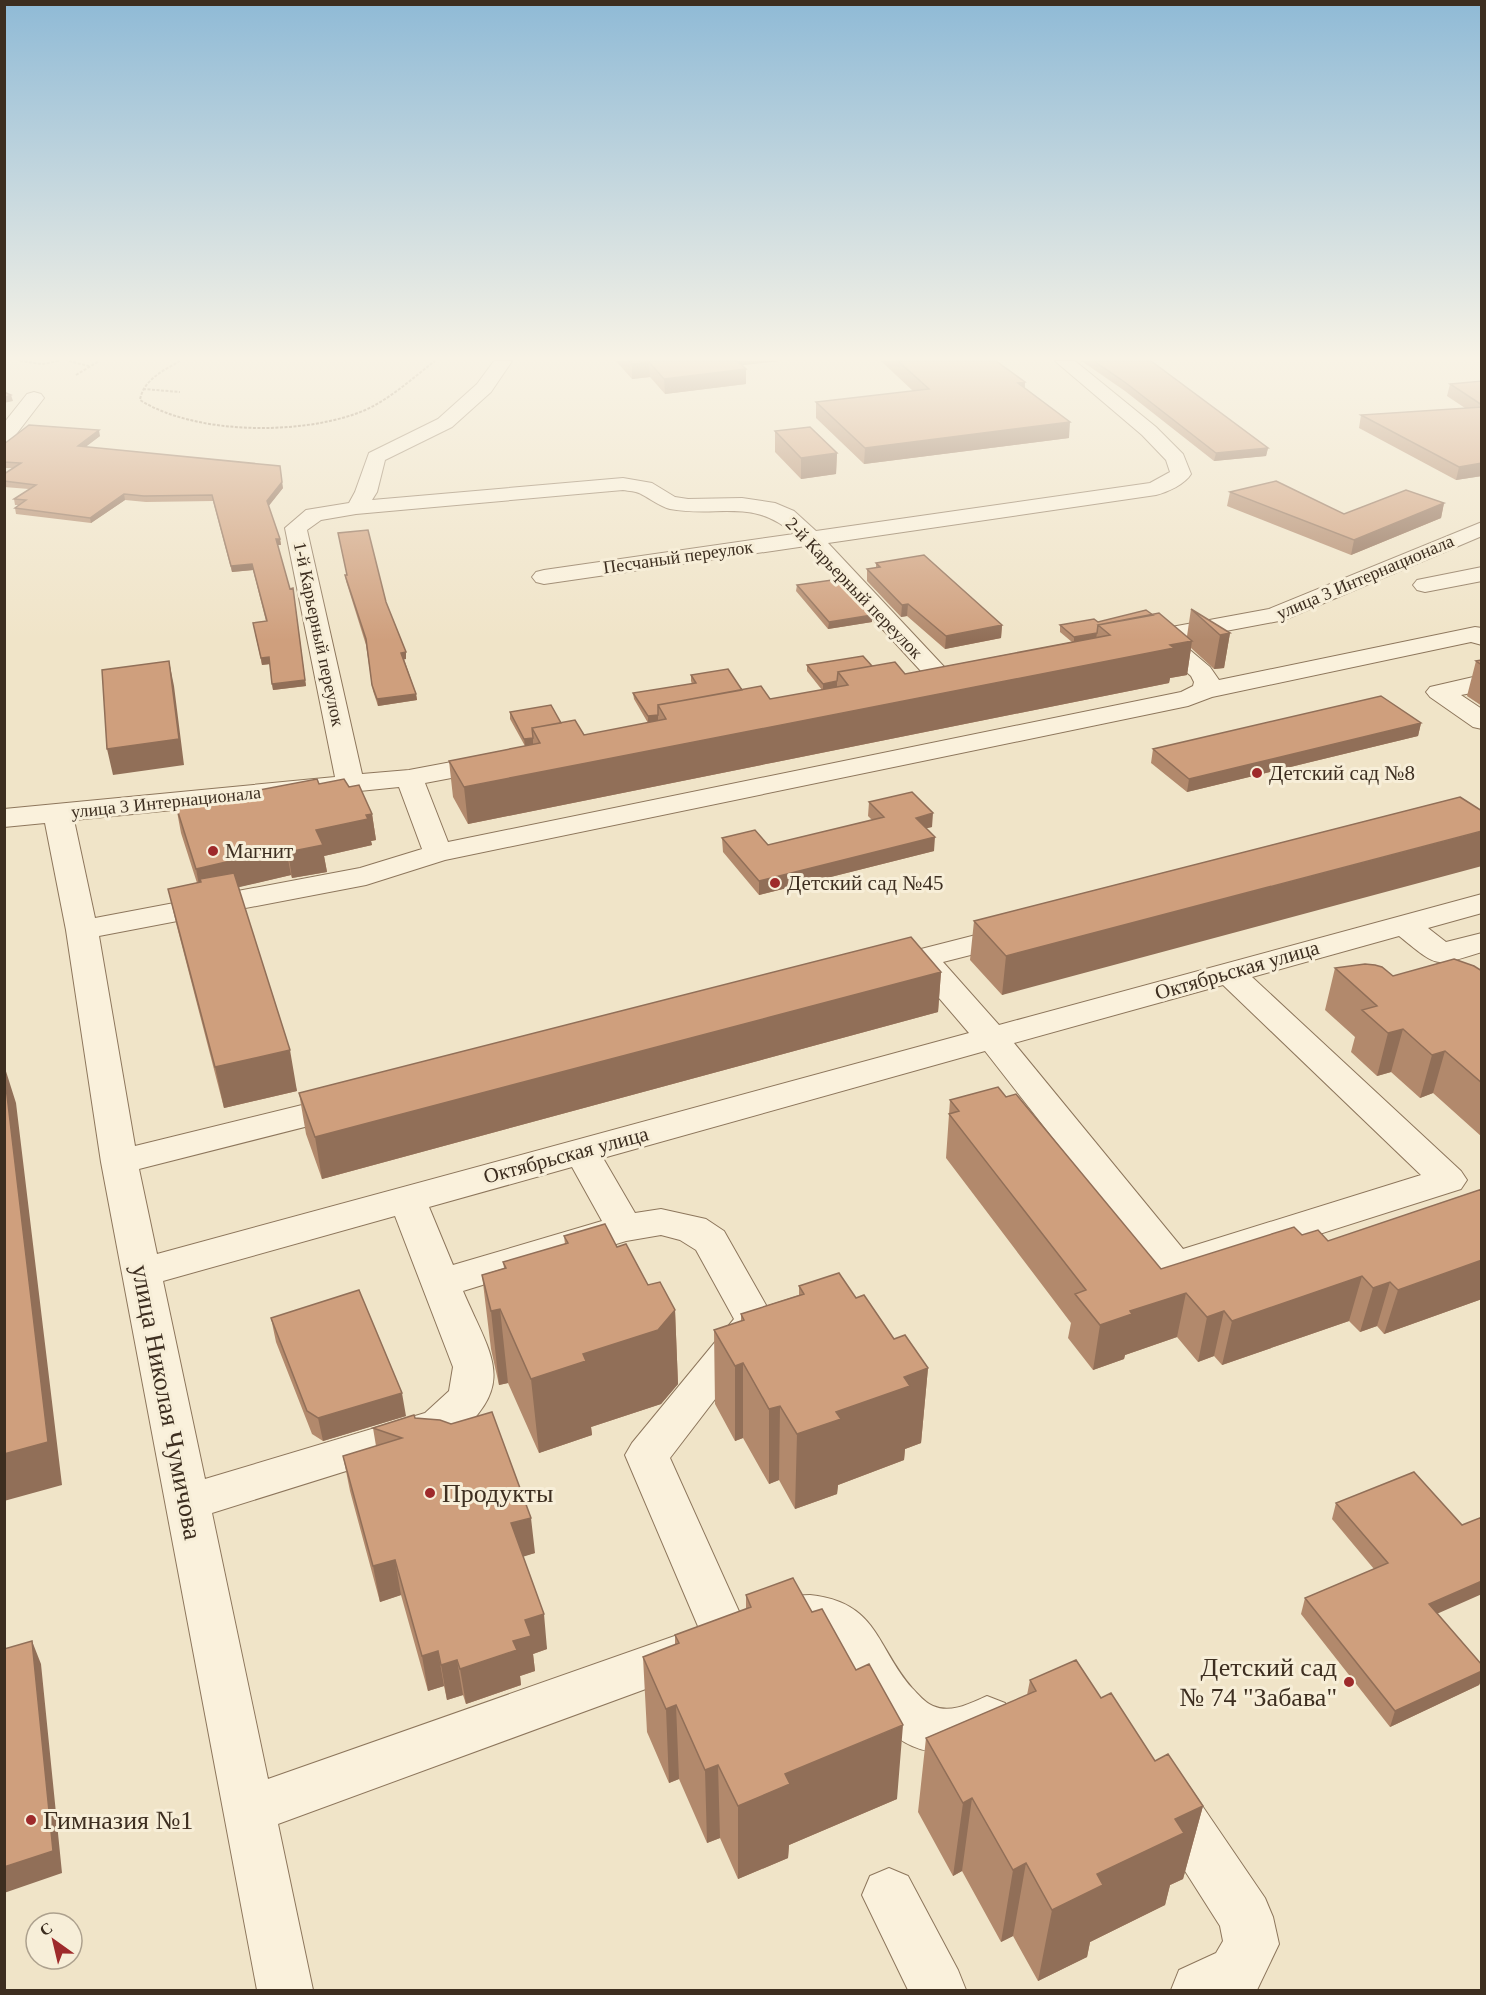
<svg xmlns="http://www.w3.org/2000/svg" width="1486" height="1995" viewBox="0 0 1486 1995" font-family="Georgia,serif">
	<rect width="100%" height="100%" fill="#f0e4c8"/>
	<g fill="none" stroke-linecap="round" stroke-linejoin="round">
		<defs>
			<path id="minor" d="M494,361H512L491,392L452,427L385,460L377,492L372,500L623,478L652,483L675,497L688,499L742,498L775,503L794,511L816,531L1150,483L1170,472L1166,460L1142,435L1055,361H1075L1156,427L1183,454L1191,474C1185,484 1168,492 1156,495L828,543L949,672L953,677L949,682L940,685L931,682L806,546L544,584L536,582L532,577L536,572L544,570L794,534C752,497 719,518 670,509C659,506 651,499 641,494C636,491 629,491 623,490L356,514L321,520L307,530L362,774L409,770L494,754L504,756L508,762L504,768L425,783L448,842L1181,692L1193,686L1194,682L1191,676L1154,644L1137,647L1128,645L1125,640L1128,635L1269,609L1482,522V536L1284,620L1178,640L1210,667L1219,680L1475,627L1482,628V645L1471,642L1212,697L1188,706L445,860L366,885L99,936L135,1146L347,1094L360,1097L365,1105L360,1113L139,1169L157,1254L969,1033L915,970L885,978L874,975L869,968L874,961L1015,925L1026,927L1031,934L1026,941L943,962L999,1025L1482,894V913L1428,928L1446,942L1482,933V952C1433,967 1439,968 1399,936L1252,977L1461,1171L1467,1180L1461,1189L1175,1280L1161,1276L985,1051L603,1158L635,1213L661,1209L706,1219L724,1231L775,1321L670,1458L751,1638L744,1653L727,1659L710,1653L703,1668L278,1824L313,1990H257L101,1162L66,930L45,823L4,827V809L335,777L285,528L306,510L349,503L355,492L369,453L438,419L477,384ZM399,787L422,849L360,868L95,918L74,820ZM1223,985L1421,1175L1183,1249L1014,1043ZM572,1167L602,1221L453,1265L429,1207ZM395,1216L453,1367L449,1391L425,1413L205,1479L163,1281ZM661,1235L680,1240L696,1250L734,1319L632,1443L625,1455L703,1638L686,1632L268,1779L212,1513L455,1437C519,1383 490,1355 463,1291L626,1241Z
				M34,392L41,394L44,398L11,441L4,443V423L27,394Z
				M1482,567V581L1425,592L1417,590L1413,585L1417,580Z
				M1482,675V691L1461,695L1482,709V729L1473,727L1430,697L1426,692L1430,687Z
				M810,1595C878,1602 876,1647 912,1688C918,1694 925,1703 933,1706C951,1714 971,1703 987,1696L1005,1703L1012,1719L1005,1735C940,1768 895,1755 859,1691C849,1673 840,1651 822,1639C811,1632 797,1639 786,1637C780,1637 774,1633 768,1632L761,1617L768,1602L785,1596Z
				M1170,1778L1188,1785L1265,1898L1273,1917L1279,1944L1257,1990H1171L1179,1970L1216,1953L1223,1941L1220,1926L1152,1819L1144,1802L1152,1785Z
				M889,1868L908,1876L958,1970L966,1990H908L862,1895L870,1876Z"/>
		</defs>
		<use href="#minor" stroke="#8d765c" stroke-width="2"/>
		<path stroke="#8d765c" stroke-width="2" stroke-dasharray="3 1.5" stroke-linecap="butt" d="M20,361L42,364L59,361
			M69,361L89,366
			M180,361C164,370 143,380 140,400C194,434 295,435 355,414C385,404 410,380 435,361
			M76,375L99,361
			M143,389L180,392"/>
		<use href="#minor" fill="#faf1dc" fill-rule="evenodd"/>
	</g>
	<path fill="#b2896c" d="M616,361H779L742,365L746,384L665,394L650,377L632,379Z
		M881,361H996L1025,382V388L1069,438L864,464L816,418V402L913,391Z
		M1079,361H1151L1268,448L1266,456L1214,461L1125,391L1083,362Z
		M1482,381V476L1456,480L1359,428L1361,415L1465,408L1447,396L1450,384Z
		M775,431L837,453L836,474L801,479L775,452Z
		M100,436L85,447L283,488L268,506L280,539L281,545H278L306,686L273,690L270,664L262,665L253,623L266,621L253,570L232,572L213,501L146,502L125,500L91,523L16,514L15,508L19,505H15L14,499L29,489L4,487V474L13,468H4V444Z
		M1230,492L1344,514L1444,503L1441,518L1351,555L1227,506Z
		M338,533L386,602L406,659H404L416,694L417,700L378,706L373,691L366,645L346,581L345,575H347Z
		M876,563L1002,625L1001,638L945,649L907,616L901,617L867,581V569L876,568Z
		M797,585L872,622L828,629L796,591Z
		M1191,609L1230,633L1224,668L1214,669L1191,648L1187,675L1170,678L1169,683L468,824L453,797L449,761L525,746L510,719V712L561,723L584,735L648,723L634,699L633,693L692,684L691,681V675L742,690L770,699L822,690L807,671V665L872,666L905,674L1072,642L1060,632V625L1098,622L1187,636Z
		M1482,660V706L1467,696L1476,661Z
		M1421,723L1418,736L1187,792L1151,763L1153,749Z
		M319,784L349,787L372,814L376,840L371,841L372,845L324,856L327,872L292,878L291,875L238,887L297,1091L224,1108L177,927L168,889L197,883L181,833L176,806Z
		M1460,797L1002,995L970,960L974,921Z
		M869,802L932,827L926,828L934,851L759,895L723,852L722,838L768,845L872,820L868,816Z
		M1335,968L1393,976L1481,971L1482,1137L1433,1093L1420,1098L1391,1072L1377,1076L1351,1052L1355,1037L1325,1010Z
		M941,972L938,1012L322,1179L306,1134L299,1093Z
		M950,1100L1161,1269L1302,1235L1328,1241L1482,1189V1299L1384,1334L1377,1326L1360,1332L1349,1321L1222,1365L1214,1356L1198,1362L1177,1337L1125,1355L1124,1359L1093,1370L1068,1338L1071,1323L946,1158Z
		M564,1236L617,1247L648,1285L675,1310L678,1384L661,1404L591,1427L592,1435L539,1453L508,1383L499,1385L491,1349L482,1275L504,1268L503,1262L565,1244Z
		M799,1286L856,1298L894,1339L928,1368L921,1443L905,1449L904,1460L838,1485L837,1494L795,1509L779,1480L769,1484L743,1438L735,1441L715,1404L714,1330L741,1321V1314L799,1295Z
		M271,1318L406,1416L323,1441L312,1434L276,1342Z
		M415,1418L535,1553L523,1556L547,1649L533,1654L535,1671L520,1676L521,1685L466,1704L463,1695L447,1700L444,1686L428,1691L401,1595L380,1602L350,1491L343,1456L376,1446L373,1428Z
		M1336,1503L1437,1613L1482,1665V1679L1479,1685L1390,1727L1301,1614L1305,1598L1374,1569L1332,1519Z
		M746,1595L897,1799L789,1845L788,1858L738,1879L720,1838L707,1843L679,1779L669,1783L647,1732L643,1657L675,1645V1635L746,1609Z
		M1030,1680L1101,1698L1155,1761L1203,1806L1183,1879L1170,1885L1165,1905L1090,1942L1087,1957L1038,1981L1013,1936L1001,1942L962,1871L953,1876L918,1812L926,1738L1027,1695Z"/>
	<path fill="#916f58" d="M728,361H779L728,367Z
		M649,362L650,377L632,379V364Z
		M746,369V384L665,394L664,379Z
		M1025,382L1024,397L1018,383Z
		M11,395L13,401L4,403V398Z
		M1070,422L1069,438L864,464L865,448Z
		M99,430L100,436L79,452L78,446Z
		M1268,448L1266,456L1214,461L1216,453Z
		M837,453L836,474L801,479V458Z
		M1482,463V476L1456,480L1459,467Z
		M280,466L283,488L268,507L267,501Z
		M124,494L125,500L91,523L90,518Z
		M1444,503L1441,518L1351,555L1354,540Z
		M276,539H280L281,545H277Z
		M252,564L253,570L232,572L231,566Z
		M293,588L306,686L273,690L272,684Z
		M908,604L907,616L901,617L902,605Z
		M872,615V622L828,629L829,622Z
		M1002,625L1001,638L945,649L946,636Z
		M1097,633L1096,639L1074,643V637Z
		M1230,633L1224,668L1214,669L1220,635Z
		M1192,641L1187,675L1170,678L1169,683L468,824L464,787Z
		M406,652V659L402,660L401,653Z
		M269,657L270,664L262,665L261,658Z
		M169,661L174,686L184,765L113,775L107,749Z
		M837,681V688L823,690V684Z
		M416,694L417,700L378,706L377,699Z
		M658,715V721L648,723V716Z
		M1421,723L1418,736L1187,792L1189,779Z
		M533,738V744L525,746L524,739Z
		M933,813L932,827L915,831L916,818Z
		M372,814L376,840L371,841L372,845L324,856L327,872L292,878L288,852L316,830Z
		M1482,831V866L1002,995L1006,956Z
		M935,837L934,851L759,895V881Z
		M286,848L291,875L201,896L196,869Z
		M941,972L938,1012L322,1179L315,1137Z
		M1403,1029L1391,1072L1377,1076L1388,1033Z
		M290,1050L297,1091L224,1108L215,1067Z
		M1445,1051L1433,1093L1420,1098L1432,1055Z
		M4,1065L16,1103L62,1485L4,1501Z
		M1482,1260V1299L1384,1334L1398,1290Z
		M1362,1276L1349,1321L1222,1365L1232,1321Z
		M1390,1282L1377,1326L1360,1332L1373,1288Z
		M1186,1293L1177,1337L1125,1355L1124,1359L1093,1370L1100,1325L1130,1311Z
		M500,1309L508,1383L499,1385L491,1311Z
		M675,1310L678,1384L661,1404L591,1427L592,1435L539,1453L531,1379Z
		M1224,1311L1214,1356L1198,1362L1207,1317Z
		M743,1363V1438L735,1441V1366Z
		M928,1368L921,1443L905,1449L904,1460L838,1485L837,1494L795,1509L797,1434L836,1412L904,1377Z
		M402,1393L406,1416L323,1441L318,1418Z
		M780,1406L779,1480L769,1484V1409Z
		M531,1518L535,1553L516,1559L511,1523Z
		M395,1560L401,1595L380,1602L373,1566Z
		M1482,1581V1594L1423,1620L1429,1604Z
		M544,1614L547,1649L533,1654L535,1671L520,1676L521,1685L466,1704L460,1669L525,1620Z
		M32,1641L41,1664L62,1873L4,1893V1867Z
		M438,1651L444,1686L428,1691L422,1656Z
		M457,1660L463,1695L447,1700L441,1665Z
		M1482,1671V1679L1479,1685L1390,1727L1395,1711Z
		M676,1705L679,1779L669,1783L666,1709Z
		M903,1725L897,1799L789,1845L788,1858L738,1879V1806L785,1774Z
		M718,1765L720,1838L707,1843L705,1770Z
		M972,1798L962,1871L953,1876L963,1803Z
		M1203,1806L1183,1879L1170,1885L1165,1905L1090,1942L1087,1957L1038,1981L1052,1910L1097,1874L1175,1819Z
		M1026,1863L1013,1936L1001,1942L1013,1870Z"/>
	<path fill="#cf9f7d" stroke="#916f58" stroke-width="1.5" d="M629,361H737L746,369L664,379L649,362L632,364Z
		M898,361H996L1025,382L1018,383L1070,422L865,448L816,402L929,389Z
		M1094,361H1151L1268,448L1216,453L1126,383Z
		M1482,381V405L1450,384Z
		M4,392L11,395L4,398Z
		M1482,407V463L1459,467L1361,415Z
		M29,425L99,430L78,446L280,466L282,482L267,501L280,539H276L290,589L293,588L305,680L272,684L269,657L261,658L253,623L267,621L252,564L231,566L212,495L144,496L124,494L90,518L15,508L26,500L14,499L36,485L4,481V474L21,463L4,462V444Z
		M810,427L837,453L801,458L775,431Z
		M1276,481L1344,514L1406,490L1444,503L1354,540L1230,492Z
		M368,530L386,602L406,652L401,653L416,694L377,699L372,685L366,639L345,575H347L338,533Z
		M924,555L1002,625L946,636L908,604L902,605L867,569L880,567L876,563Z
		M839,579L872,615L829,622L797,585Z
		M1191,609L1230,633L1220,635Z
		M1146,610L1153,615L1098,625L1097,633L1074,637L1060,625L1094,619L1098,622Z
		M1159,613L1192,641L1170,645L1174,648L464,787L449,761L540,743L532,728L575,720L584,735L666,719L658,705L761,686L770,699L848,685L838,672L895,662L905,674L1110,635L1098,625Z
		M863,656L872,666L838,672L837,681L823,684L807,665Z
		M1482,660V665L1476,661Z
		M169,661L179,739L107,749L102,670Z
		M728,669L742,690L658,705V715L648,716L633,693L696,683L691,675Z
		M1381,696L1421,723L1189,779L1153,749Z
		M551,705L561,723L532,728L533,738L524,739L510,712Z
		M317,779L319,784L344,779L349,787L359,785L372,814L366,815L368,819L316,830L323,845L288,852L286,848L196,869L176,806Z
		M912,792L933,813L916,818L935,837L759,881L722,838L755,830L768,845L884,817L869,802Z
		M1460,797L1482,811V831L1006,956L974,921Z
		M234,873L290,1050L215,1067L168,889L201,882L200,879Z
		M911,937L941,972L315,1137L299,1093Z
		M1454,959L1474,966L1482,971V1083L1445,1051L1432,1055L1403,1029L1388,1033L1362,1010L1377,1006L1335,968L1365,964L1375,965L1382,967L1393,976Z
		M4,1070L48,1442L4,1454Z
		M998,1087L1006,1097L1016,1094L1161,1269L1294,1227L1302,1235L1318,1230L1328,1241L1482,1189V1260L1398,1290L1390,1282L1373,1288L1362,1276L1232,1321L1224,1311L1207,1317L1186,1293L1130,1311L1132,1314L1100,1325L1075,1294L1086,1290L949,1114L959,1111L950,1100Z
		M605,1224L617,1247L626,1244L648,1285L660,1282L675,1310L658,1330L583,1354L586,1361L531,1379L500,1309L491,1311L482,1275L506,1268L503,1262L568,1243L564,1236Z
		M839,1273L856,1298L864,1295L894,1339L905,1335L928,1368L904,1377L910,1386L836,1412L841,1419L797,1434L780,1406L769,1409L743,1363L735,1366L714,1330L744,1320L741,1314L804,1294L799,1286Z
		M359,1290L402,1393L318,1418L307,1411L271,1318Z
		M492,1412L531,1518L511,1523L544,1614L525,1620L531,1636L513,1641L517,1650L460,1669L457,1660L441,1665L438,1651L422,1656L395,1560L373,1566L343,1456L402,1438L373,1428L414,1415L415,1418L440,1420L451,1424Z
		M1414,1472L1462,1525L1482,1517V1581L1429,1604L1482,1665V1671L1395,1711L1305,1598L1388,1563L1336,1503Z
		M793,1578L812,1612L822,1609L856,1670L869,1664L903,1725L785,1774L790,1784L738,1806L718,1765L705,1770L676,1705L666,1709L643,1657L679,1643L675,1635L751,1607L746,1595Z
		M32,1641L53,1851L4,1867V1649Z
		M1076,1660L1101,1698L1111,1693L1155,1761L1168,1754L1203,1806L1175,1819L1184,1833L1097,1874L1103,1885L1052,1910L1026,1863L1013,1870L972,1798L963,1803L926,1738L1036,1691L1030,1680Z"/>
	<linearGradient id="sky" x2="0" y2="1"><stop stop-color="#8fbad6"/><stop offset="0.56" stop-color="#f8f3e6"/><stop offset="1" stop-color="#f8f3e6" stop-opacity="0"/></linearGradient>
	<rect width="1486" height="640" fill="url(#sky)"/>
	<g fill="#9e2a2b" stroke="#f7eed8" stroke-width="2">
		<circle cx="1257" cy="773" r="6"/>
		<circle cx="213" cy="851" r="6"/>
		<circle cx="775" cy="883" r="6"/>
		<circle cx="430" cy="1493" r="6"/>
		<circle cx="1349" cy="1682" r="6"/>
		<circle cx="31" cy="1820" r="6"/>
	</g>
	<g text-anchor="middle" stroke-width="6" stroke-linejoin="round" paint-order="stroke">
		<g font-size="18" fill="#3d2e20" stroke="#f7eed8">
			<text transform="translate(678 557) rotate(-8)" y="6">Песчаный переулок</text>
			<text transform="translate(1365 577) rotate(-23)" y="6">улица 3 Интернационала</text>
			<text transform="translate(854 588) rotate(46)" y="6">2-й Карьерный переулок</text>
			<text transform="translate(319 634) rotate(78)" y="6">1-й Карьерный переулок</text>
			<text transform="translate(166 802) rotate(-6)" y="6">улица 3 Интернационала</text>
		</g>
		<g font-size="21" fill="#3d2e20" stroke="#f7eed8" text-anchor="start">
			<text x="1269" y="780">Детский сад №8</text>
			<text x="225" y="858">Магнит</text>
			<text x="787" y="890">Детский сад №45</text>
		</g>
		<g font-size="21" fill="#3d2e20" stroke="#f7eed8">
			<text transform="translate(1237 970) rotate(-16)" y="7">Октябрьская улица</text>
			<text transform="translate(566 1155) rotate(-15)" y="7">Октябрьская улица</text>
		</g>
		<g font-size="26" fill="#3d2e20" stroke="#f7eed8">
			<text transform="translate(167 1402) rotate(79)" y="9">улица Николая Чумичова</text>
		</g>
		<g font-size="26" fill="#3d2e20" stroke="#f7eed8" text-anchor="start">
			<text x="442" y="1502">Продукты</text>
			<text x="1337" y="1676" text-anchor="end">Детский сад<tspan x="1337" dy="30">№ 74 "Забава"</tspan></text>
			<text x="43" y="1829">Гимназия №1</text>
		</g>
	</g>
	<rect width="1486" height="1995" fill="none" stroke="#3d2e20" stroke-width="12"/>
	<g transform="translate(54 1941) rotate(326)"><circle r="28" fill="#f7eed8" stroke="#ada18e" stroke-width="1.5"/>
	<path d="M0-4.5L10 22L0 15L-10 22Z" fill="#9e2a2b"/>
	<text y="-9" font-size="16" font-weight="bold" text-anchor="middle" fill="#3d2e20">С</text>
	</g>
</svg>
